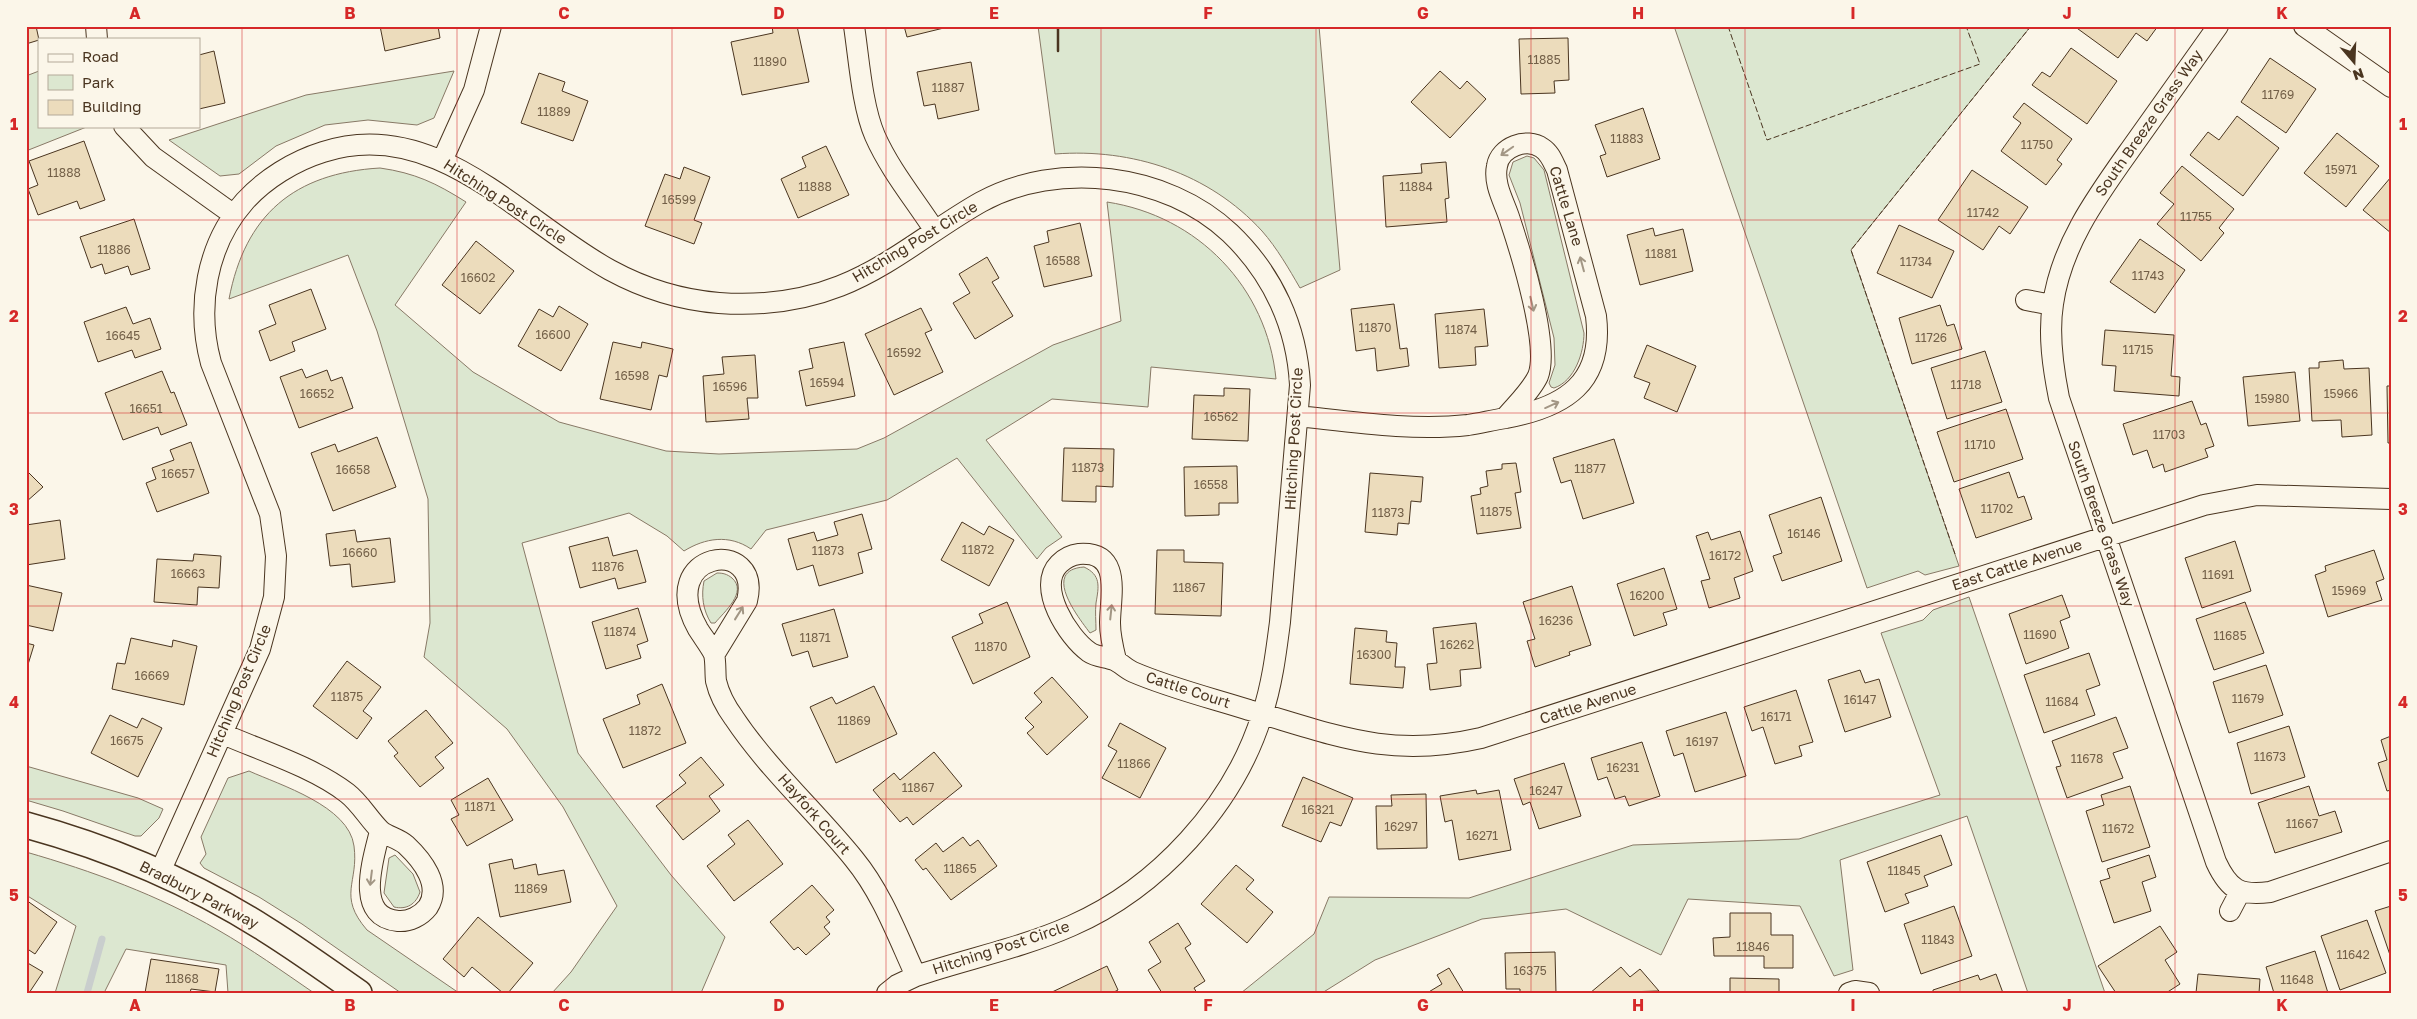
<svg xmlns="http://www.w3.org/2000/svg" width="2417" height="1019" viewBox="0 0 2417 1019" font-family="'Golos Text',sans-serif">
	<rect width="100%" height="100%" fill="#fbf6e9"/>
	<path fill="#dce7d0" stroke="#887966" d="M1038,26H1319L1340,270L1300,288C1289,269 1277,248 1262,231C1209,173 1132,148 1055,154Z
		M1674,26H2031L1851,250L1959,566L1925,575L1918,571L1867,588Z
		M39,71V126H89L26,151V76Z
		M454,71L434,118L417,125L368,120L325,125L276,146L239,174L220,176L169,140L306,95Z
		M1527,156L1534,158L1544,170L1584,333C1584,352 1575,381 1554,388L1551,387L1549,383L1555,365L1554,338L1520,203L1509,175L1513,162Z
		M380,168C415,173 436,183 466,202L395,305L473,372L559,422L666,451L719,454L857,449L884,438L1053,345L1121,321L1107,202C1198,216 1267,287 1276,379L1151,367L1148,407L1052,399L986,440L1062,537L1046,548L1037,559L957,458L887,500L766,530L751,549C729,534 705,538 684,551L667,536L629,513L522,543L578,753L671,875L725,937L701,993H552L571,972L617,906L563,807L507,729L424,657L430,623L428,499L377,331L348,255L229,299C245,215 294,173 380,168Z
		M1084,567C1101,575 1099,586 1096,603C1095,612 1096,621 1096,630L1090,633C1078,617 1041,570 1084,567Z
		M717,573C723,573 727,574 732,578C748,592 724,612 715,623H711C703,610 701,596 704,581Z
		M1969,597L2105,993H2028L1967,816L1840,860L1853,970L1834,976L1800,906L1688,899L1661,955L1566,909L1482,919L1375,960L1322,993H1241L1314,934L1329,897L1469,898L1633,845L1799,839L1940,795L1881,633L1923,620L1933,610Z
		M26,766L138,798L163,809L159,818L141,836H135L63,811L26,800Z
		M249,771C280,785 349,806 354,846C359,883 337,895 367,930L459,993H401L302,924L259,897L204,868L200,863L206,854L201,837L228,778Z
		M26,852C92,871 158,895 218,930C251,949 282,971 314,993H228L226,965L126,949L104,993H55L76,926L26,895Z
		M395,855L413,874L420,892C416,904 407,910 394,907L384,893L389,858Z"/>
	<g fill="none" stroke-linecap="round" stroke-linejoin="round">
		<path stroke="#c9cecd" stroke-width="7" d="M87,993L102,939"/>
	</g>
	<path fill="#ecdcbc" stroke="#4a3520" d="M26,26H36L39,40L26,44Z
		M380,26H438L440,38L385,51Z
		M772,26H797L809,82L742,95L731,42L773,33Z
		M904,26H952L907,37Z
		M2074,26H2158L2147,41L2136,33L2118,58Z
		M1568,38L1569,80L1554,81L1555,93L1521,94L1519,39Z
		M2071,48L2117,81L2087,124L2032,85L2042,72L2050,77Z
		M214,51L225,103L199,109V55Z
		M2270,58L2316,89L2286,133L2241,102Z
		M971,62L979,110L938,119L935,104L924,106L917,72Z
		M1440,71L1460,89L1467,81L1486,99L1450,138L1411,102Z
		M539,73L565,82L562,91L588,101L573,141L521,123Z
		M2024,103L2072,139L2057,160L2062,164L2046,185L2001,151L2021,123L2013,117Z
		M1643,108L1660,159L1607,177L1600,156L1606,154L1595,125Z
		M2237,116L2279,148L2243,196L2190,155L2208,132L2219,140Z
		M2337,133L2379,166L2346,207L2304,173Z
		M84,141L105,200L80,209L77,201L38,215L28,189L38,185L29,161Z
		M826,146L849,195L798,218L781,179L806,167L802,157Z
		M1446,162L1449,198L1445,199L1447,222L1386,227L1383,176L1422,173L1421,164Z
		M2182,166L2234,209L2219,228L2224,233L2201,261L2157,224L2174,204L2160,193Z
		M684,167L710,177L694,220L702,223L694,244L645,226L665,174L680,179Z
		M1972,170L2028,207L2010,234L1999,226L1983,250L1938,220Z
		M2391,177V233L2363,210Z
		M134,219L150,269L131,275L128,266L105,274L102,264L91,268L80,237Z
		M1080,223L1092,276L1044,287L1034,246L1049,242L1047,231Z
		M1899,225L1954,251L1932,298L1877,273Z
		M1653,228L1655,236L1683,229L1693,271L1640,285L1627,235Z
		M2140,239L2185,270L2155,313L2110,282Z
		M476,241L514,271L480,314L442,285Z
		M987,257L999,278L992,282L1013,316L975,339L953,303L970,293L959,274Z
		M311,289L326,329L292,342L295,351L270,361L259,331L276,324L269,305Z
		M1394,304L1400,349L1407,348L1409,366L1377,371L1375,348L1356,351L1351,309Z
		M1940,305L1947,326L1954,324L1962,349L1912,364L1899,318Z
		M559,306L588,324L561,371L518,346L539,309L553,317Z
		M126,307L133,324L150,318L161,349L135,358L132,350L98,362L84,322Z
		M921,308L932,330L925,333L943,372L894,395L865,334Z
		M1484,309L1488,346L1475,347L1476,365L1439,368L1435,314Z
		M2105,330L2174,335L2171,376L2180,377L2179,396L2114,391L2116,366L2102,365Z
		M613,342L641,348L642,342L673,349L667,377L659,375L651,410L600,399Z
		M844,342L855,396L806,406L799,371L813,368L809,349Z
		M1647,345L1696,366L1677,412L1644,398L1650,383L1634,377Z
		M1985,351L2002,402L1947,419L1931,368Z
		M755,355L758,398H747L749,419L706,422L703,376L724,374L722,357Z
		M2343,360L2344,369L2369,368L2372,435L2342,437L2341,420L2312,421L2309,368H2319V362Z
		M302,369L306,378L327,370L331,381L342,377L353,408L299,428L280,377Z
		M162,371L171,393L174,392L187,425L161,435L158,427L123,440L105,393Z
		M2295,372L2300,421L2248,426L2243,377Z
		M2387,386H2391V443H2388Z
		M1224,388L1250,389L1248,441L1192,439L1194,395L1224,396Z
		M2192,401L2201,425L2206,423L2214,446L2205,449L2208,457L2165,472L2163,464L2153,468L2147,450L2133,455L2123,424Z
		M2006,409L2023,459L1954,482L1937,432Z
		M377,437L396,487L333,511L311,453L335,444L338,452Z
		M1614,439L1634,503L1583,519L1571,480L1561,483L1553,458Z
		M191,442L209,493L157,512L146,483L156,479L152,468L174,460L170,450Z
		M1064,448L1114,449L1113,487L1096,486V502L1062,501Z
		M1516,463L1521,492L1515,493L1521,528L1477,534L1471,496L1481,494L1480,488L1488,486L1486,471L1502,469V464Z
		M1237,466L1238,503H1219V515L1185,516L1184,467Z
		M26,470L43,487L26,502Z
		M2009,472L2018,498L2024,496L2032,519L1976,538L1959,489Z
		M1370,473L1423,477L1421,502L1411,501L1409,524L1398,523L1397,535L1365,532Z
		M1821,497L1842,561L1782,581L1773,556L1782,553L1769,515Z
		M862,514L872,549L858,553L863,573L819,586L813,565L797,570L788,539L814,532L817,541L838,535L834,522Z
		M60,520L65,559L26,565V525Z
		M962,522L984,535L989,526L1014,540L989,586L941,560Z
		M355,530L357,542L390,538L395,582L352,587L350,564L330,566L326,534Z
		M1740,531L1753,571L1734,578L1740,598L1709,608L1701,581L1710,579L1696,536L1708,532L1711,540Z
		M608,537L613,556L637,550L646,582L618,589L615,578L580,588L569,547Z
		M2235,541L2251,591L2202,608L2185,558Z
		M1157,550H1184V562L1223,563L1221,616L1155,614Z
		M2374,550L2384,579L2376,582L2382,600L2328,617L2315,575L2326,571L2325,566Z
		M194,554L221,556L219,588L198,587L197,605L154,602L157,559L193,561Z
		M1664,568L1677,609L1663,613L1667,625L1634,636L1617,584Z
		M26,585L62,593L53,631L26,625Z
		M1572,586L1591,645L1569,652L1570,655L1535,667L1527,641L1535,639L1523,602Z
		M2062,595L2070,617L2060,621L2069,648L2026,664L2009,614Z
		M1007,602L1030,657L973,684L952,637L983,623L979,614Z
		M2245,602L2264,653L2214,670L2196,619Z
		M638,608L648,641L637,645L641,658L606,669L592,622Z
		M834,609L848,657L813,667L808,651L792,656L782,624Z
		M1476,623L1481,668L1460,670L1461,686L1430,690L1427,664L1437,663L1433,628Z
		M1355,628L1387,631L1386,642L1397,643L1395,667H1405L1403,688L1350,684Z
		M131,638L172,647L173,640L197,646L184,705L112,689L117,663L125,664Z
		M26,643L34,645L26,671Z
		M2089,653L2100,685L2086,690L2095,715L2044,733L2024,675Z
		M347,661L381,687L363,711L372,718L357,739L313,706Z
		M2266,665L2283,715L2229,733L2213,682Z
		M1860,670L1865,683L1879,679L1891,717L1845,732L1828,680Z
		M1052,677L1088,717L1047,755L1027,733L1034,727L1025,718L1042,702L1034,693Z
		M662,684L686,743L623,768L603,719L640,704L637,695Z
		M874,686L897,734L836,763L810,707L832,697L836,704Z
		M1796,690L1813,742L1799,746L1802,756L1775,764L1763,727L1752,731L1744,707Z
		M426,710L453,743L435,757L444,768L420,787L394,756L398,753L388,741Z
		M1726,712L1746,776L1695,792L1683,753L1674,756L1666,731Z
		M110,715L137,728L142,718L162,728L138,777L91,753Z
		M2116,717L2128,748L2113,753L2123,778L2067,798L2056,767L2061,766L2052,741Z
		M1120,723L1166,748L1140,798L1102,778L1117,751L1108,746Z
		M2289,726L2305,777L2251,794L2237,743Z
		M2391,736V790L2387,791L2378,763L2387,760L2381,740Z
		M1642,742L1660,796L1629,806L1625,796L1615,799L1607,777L1598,780L1591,758Z
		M934,752L962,786L913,825L907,817L900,822L873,790L894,773L900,780Z
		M701,757L724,785L709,796L720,811L683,840L656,806L686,783L679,775Z
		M1564,763L1581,816L1539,829L1530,802L1523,805L1514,779Z
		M1303,777L1353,798L1341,826L1330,822L1321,842L1282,826Z
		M488,778L513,820L467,846L451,819L459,815L451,800Z
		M2130,786L2150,847L2102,862L2086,811L2104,805L2101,795Z
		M2309,786L2319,816L2335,811L2342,832L2275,853L2258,803Z
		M1476,790L1477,794L1499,790L1511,850L1459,860L1452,820L1445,822L1440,796Z
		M1426,794L1427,848L1377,849L1376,806H1392L1391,795Z
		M748,820L783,864L734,901L707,866L735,844L728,835Z
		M1941,835L1952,865L1924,876L1928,886L1905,894L1909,903L1885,912L1867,862Z
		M963,837L970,846L978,840L997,866L951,900L926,868L923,870L915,860L936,843L943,852Z
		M2149,855L2156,877L2142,882L2151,911L2114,923L2100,881L2110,878L2107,869Z
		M512,859L514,869L536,864L538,875L564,870L571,902L500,917L489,864Z
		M1236,865L1254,880L1246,889L1273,912L1247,943L1201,904Z
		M812,885L834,910L826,917L830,922L824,927L830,934L806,955L798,947L794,950L770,922Z
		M26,900L57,922L35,954L26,948Z
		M1954,906L1972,956L1921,974L1904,924Z
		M2391,906V958L2375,911Z
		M1730,913H1771V935H1793V968H1764V956H1714L1713,938L1730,937Z
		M478,917L533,963L508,993H503L472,967L464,977L443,959Z
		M2367,920L2386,973L2340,990L2321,936Z
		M1178,923L1191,944L1185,948L1205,981L1194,988L1197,993H1162L1148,970L1161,962L1149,942Z
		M2160,926L2177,952L2165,960L2180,984L2166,993H2116L2098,966Z
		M2315,951L2328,993H2274L2266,967Z
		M1555,952L1556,993H1520V989H1506L1505,953Z
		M151,959L219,969L215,992L191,989L190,993H145Z
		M26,962L43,972L29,993H26Z
		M1107,966L1118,990L1112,993H1050Z
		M1621,967L1630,977L1640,969L1659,991L1590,993Z
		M1449,968L1464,993H1427L1442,984L1437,975Z
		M1996,974L2003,993H1933V990L1978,975L1980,980Z
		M2198,974L2260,979L2259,993H2196Z
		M1730,978L1779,979V993H1730Z"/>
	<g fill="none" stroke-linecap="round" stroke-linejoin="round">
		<defs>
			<path id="minor" d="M96,26L97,39
				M854,26C859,59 862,106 875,136C890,170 915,200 935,231
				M2218,26C2191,64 2164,102 2137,140C2101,191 2062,241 2053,304C2048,335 2053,368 2059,398L2216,862C2229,890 2240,896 2270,892L2391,851
				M2304,26L2391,87
				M124,126L153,157L234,215
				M442,161L474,90L491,26
				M2026,300L2052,305
				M1298,416C1354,422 1412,431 1468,425C1481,423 1493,420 1506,418C1565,407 1604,383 1596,316L1557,170C1553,162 1550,153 1542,148C1527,137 1500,147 1497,166C1493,185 1505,203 1510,220C1521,253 1550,346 1538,376C1531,391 1516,405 1505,418
				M714,655L747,601C763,535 654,551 698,629C703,637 710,646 714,654C716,662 715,673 716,681C719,694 726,707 734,718C768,769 816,812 854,859C882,893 898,937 916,976
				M1116,660C1113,648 1110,636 1110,623C1110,597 1123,551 1079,554C1071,555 1064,559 1059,564C1036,587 1068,637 1089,652C1096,657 1106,657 1114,660C1121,663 1126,669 1133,672C1170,688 1211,698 1249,710C1335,735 1389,759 1481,738L2204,505L2257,495L2391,499
				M223,734C262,751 313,767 347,793C360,803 368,818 380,830C386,836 398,838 406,845C422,860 442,885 428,907C421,916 409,922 398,921C353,917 374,857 380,831
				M160,872L260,649L274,597L276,556L270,514L211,363C196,308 206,245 245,201C265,179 294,161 323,152C435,115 521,221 610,270C643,288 681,300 719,303C760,306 802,301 840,286C891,266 933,229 981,202C1058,160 1166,173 1230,233C1273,274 1297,327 1300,385L1280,622C1276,653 1272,685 1262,715C1234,805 1158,888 1071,926C1021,948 967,959 916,976L897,985L887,993
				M2230,911L2240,892
				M1849,993L1855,991L1869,993"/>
			<path id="tertiary" d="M26,825C110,848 191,882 265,929C297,949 328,971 359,993"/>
		</defs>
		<use href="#minor" stroke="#4a3520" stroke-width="22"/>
		<use href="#tertiary" stroke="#4a3520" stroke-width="28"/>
		<use href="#minor" stroke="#fbf6e9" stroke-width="20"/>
		<use href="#tertiary" stroke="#fbf6e9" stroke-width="25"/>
		<path stroke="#4a3520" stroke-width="1" stroke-dasharray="6 2.5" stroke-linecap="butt" d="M1728,26L1767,140L1980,64L1966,26
			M1955,554L1851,250L2031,26"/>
		<path stroke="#4a3520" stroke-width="2.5" d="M1058,26V51"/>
	</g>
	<defs><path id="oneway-shaft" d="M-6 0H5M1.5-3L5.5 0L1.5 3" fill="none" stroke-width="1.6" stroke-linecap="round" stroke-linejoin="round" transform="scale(1.25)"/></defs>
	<g stroke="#a29684">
		<use href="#oneway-shaft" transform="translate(1507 151) rotate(145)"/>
		<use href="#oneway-shaft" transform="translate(1582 264) rotate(-105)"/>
		<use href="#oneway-shaft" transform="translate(1532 304) rotate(77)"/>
		<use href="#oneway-shaft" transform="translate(1552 405) rotate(-24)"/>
		<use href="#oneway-shaft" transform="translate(1111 612) rotate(-84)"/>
		<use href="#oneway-shaft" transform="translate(739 613) rotate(-58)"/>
		<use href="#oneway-shaft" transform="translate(371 878) rotate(97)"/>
	</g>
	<path fill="none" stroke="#d62828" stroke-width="1" stroke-opacity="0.55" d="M242,26V993M457,26V993M672,26V993M886,26V993M1101,26V993M1316,26V993M1531,26V993M1745,26V993M1960,26V993M2175,26V993M26,220H2391M26,413H2391M26,606H2391M26,799H2391"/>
	<g text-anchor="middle" stroke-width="4" stroke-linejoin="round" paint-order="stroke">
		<g font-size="12" fill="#725f47">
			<text x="1544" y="64">11885</text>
			<text x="770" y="66">11890</text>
			<text x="948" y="92">11887</text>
			<text x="2278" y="99">11769</text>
			<text x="554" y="116">11889</text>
			<text x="1627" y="143">11883</text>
			<text x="2037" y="149">11750</text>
			<text x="2341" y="174">15971</text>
			<text x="64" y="177">11888</text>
			<text x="815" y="191">11888</text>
			<text x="1416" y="191">11884</text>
			<text x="679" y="204">16599</text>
			<text x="1983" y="217">11742</text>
			<text x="2196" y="221">11755</text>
			<text x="114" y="254">11886</text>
			<text x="1661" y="258">11881</text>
			<text x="1063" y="265">16588</text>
			<text x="1916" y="266">11734</text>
			<text x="2148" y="280">11743</text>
			<text x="478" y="282">16602</text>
			<text x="1375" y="332">11870</text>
			<text x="1461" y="334">11874</text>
			<text x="553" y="339">16600</text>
			<text x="123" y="340">16645</text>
			<text x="1931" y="342">11726</text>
			<text x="2138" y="354">11715</text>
			<text x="904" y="357">16592</text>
			<text x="632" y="380">16598</text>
			<text x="827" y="387">16594</text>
			<text x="1966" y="389">11718</text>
			<text x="730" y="391">16596</text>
			<text x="317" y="398">16652</text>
			<text x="2341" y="398">15966</text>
			<text x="2272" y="403">15980</text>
			<text x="146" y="413">16651</text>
			<text x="1221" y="421">16562</text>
			<text x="2169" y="439">11703</text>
			<text x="1980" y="449">11710</text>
			<text x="1088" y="472">11873</text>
			<text x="1590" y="473">11877</text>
			<text x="353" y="474">16658</text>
			<text x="178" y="478">16657</text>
			<text x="1211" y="489">16558</text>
			<text x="1997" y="513">11702</text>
			<text x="1496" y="516">11875</text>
			<text x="1388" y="517">11873</text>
			<text x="1804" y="538">16146</text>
			<text x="978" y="554">11872</text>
			<text x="828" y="555">11873</text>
			<text x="360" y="557">16660</text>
			<text x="1725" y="560">16172</text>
			<text x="608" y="571">11876</text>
			<text x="188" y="578">16663</text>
			<text x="2218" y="579">11691</text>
			<text x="1189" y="592">11867</text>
			<text x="2349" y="595">15969</text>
			<text x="1647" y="600">16200</text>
			<text x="1556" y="625">16236</text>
			<text x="620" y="636">11874</text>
			<text x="2040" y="639">11690</text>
			<text x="2230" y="640">11685</text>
			<text x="815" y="642">11871</text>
			<text x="1457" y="649">16262</text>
			<text x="991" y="651">11870</text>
			<text x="1374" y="659">16300</text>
			<text x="152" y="680">16669</text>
			<text x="347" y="701">11875</text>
			<text x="2248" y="703">11679</text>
			<text x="1860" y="704">16147</text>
			<text x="2062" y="706">11684</text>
			<text x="1776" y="721">16171</text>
			<text x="854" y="725">11869</text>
			<text x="645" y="735">11872</text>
			<text x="127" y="745">16675</text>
			<text x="1702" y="746">16197</text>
			<text x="2270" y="761">11673</text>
			<text x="2087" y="763">11678</text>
			<text x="1134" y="768">11866</text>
			<text x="1623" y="772">16231</text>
			<text x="918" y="792">11867</text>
			<text x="1546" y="795">16247</text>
			<text x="480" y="811">11871</text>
			<text x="1318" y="814">16321</text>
			<text x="2302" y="828">11667</text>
			<text x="1401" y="831">16297</text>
			<text x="2118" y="833">11672</text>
			<text x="1482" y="840">16271</text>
			<text x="960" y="873">11865</text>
			<text x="1904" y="875">11845</text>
			<text x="531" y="893">11869</text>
			<text x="1938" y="944">11843</text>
			<text x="1753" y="951">11846</text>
			<text x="2353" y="959">11642</text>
			<text x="1530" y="975">16375</text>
			<text x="182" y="983">11868</text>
			<text x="2297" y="984">11648</text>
		</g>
		<g font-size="15" fill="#4a3520" stroke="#fbf6e9">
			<text transform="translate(2149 123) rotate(-55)" y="5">South Breeze Grass Way</text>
			<text transform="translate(505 202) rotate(33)" y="5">Hitching Post Circle</text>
			<text transform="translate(1566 206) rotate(73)" y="5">Cattle Lane</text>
			<text transform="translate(915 242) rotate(-31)" y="5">Hitching Post Circle</text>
			<text transform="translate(1294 439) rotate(-87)" y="5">Hitching Post Circle</text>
			<text transform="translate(2101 524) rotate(71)" y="5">South Breeze Grass Way</text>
			<text transform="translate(2017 565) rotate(-18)" y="5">East Cattle Avenue</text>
			<text transform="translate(1188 690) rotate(18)" y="5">Cattle Court</text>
			<text transform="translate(239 691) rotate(-67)" y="5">Hitching Post Circle</text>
			<text transform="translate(1588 704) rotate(-18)" y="5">Cattle Avenue</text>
			<text transform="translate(814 814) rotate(49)" y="5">Hayfork Court</text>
			<text transform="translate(199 895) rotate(27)" y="5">Bradbury Parkway</text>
			<text transform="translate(1001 948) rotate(-18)" y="5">Hitching Post Circle</text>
		</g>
	</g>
	<rect width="2417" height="1019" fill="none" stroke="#fbf6e9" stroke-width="55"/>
	<rect x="38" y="38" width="162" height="90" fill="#fbf6e9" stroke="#b4a999"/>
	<rect x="48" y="54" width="25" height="8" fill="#fbf6e9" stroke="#b4a999"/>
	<text x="82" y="62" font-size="15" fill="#4a3520">Road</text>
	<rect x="48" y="75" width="25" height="15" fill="#dce7d0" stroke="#b4a999"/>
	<text x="82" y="88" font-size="15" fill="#4a3520">Park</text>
	<rect x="48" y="100" width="25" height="15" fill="#ecdcbc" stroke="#b4a999"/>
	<text x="82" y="112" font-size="15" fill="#4a3520">Building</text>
	<g transform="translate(2354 62) rotate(161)" stroke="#fbf6e9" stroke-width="4" paint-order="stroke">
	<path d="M0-4L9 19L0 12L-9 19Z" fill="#4a3520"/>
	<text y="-8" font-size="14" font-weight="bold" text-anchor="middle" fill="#4a3520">N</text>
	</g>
	<rect x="28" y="28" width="2362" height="964" fill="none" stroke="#d62828" stroke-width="2"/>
	<g font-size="16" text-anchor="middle" font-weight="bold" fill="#d62828">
		<text x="135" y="19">A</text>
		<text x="350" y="19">B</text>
		<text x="564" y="19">C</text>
		<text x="779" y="19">D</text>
		<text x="994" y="19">E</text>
		<text x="1208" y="19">F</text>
		<text x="1423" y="19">G</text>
		<text x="1638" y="19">H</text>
		<text x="1853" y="19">I</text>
		<text x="2067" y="19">J</text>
		<text x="2282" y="19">K</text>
		<text x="14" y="130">1</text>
		<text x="2403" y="130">1</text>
		<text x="14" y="322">2</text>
		<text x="2403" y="322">2</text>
		<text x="14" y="515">3</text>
		<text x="2403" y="515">3</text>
		<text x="14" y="708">4</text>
		<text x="2403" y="708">4</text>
		<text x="14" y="901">5</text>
		<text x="2403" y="901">5</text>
		<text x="135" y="1011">A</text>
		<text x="350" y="1011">B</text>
		<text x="564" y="1011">C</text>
		<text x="779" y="1011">D</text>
		<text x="994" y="1011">E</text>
		<text x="1208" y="1011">F</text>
		<text x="1423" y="1011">G</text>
		<text x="1638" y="1011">H</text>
		<text x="1853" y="1011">I</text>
		<text x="2067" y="1011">J</text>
		<text x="2282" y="1011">K</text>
	</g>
</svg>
